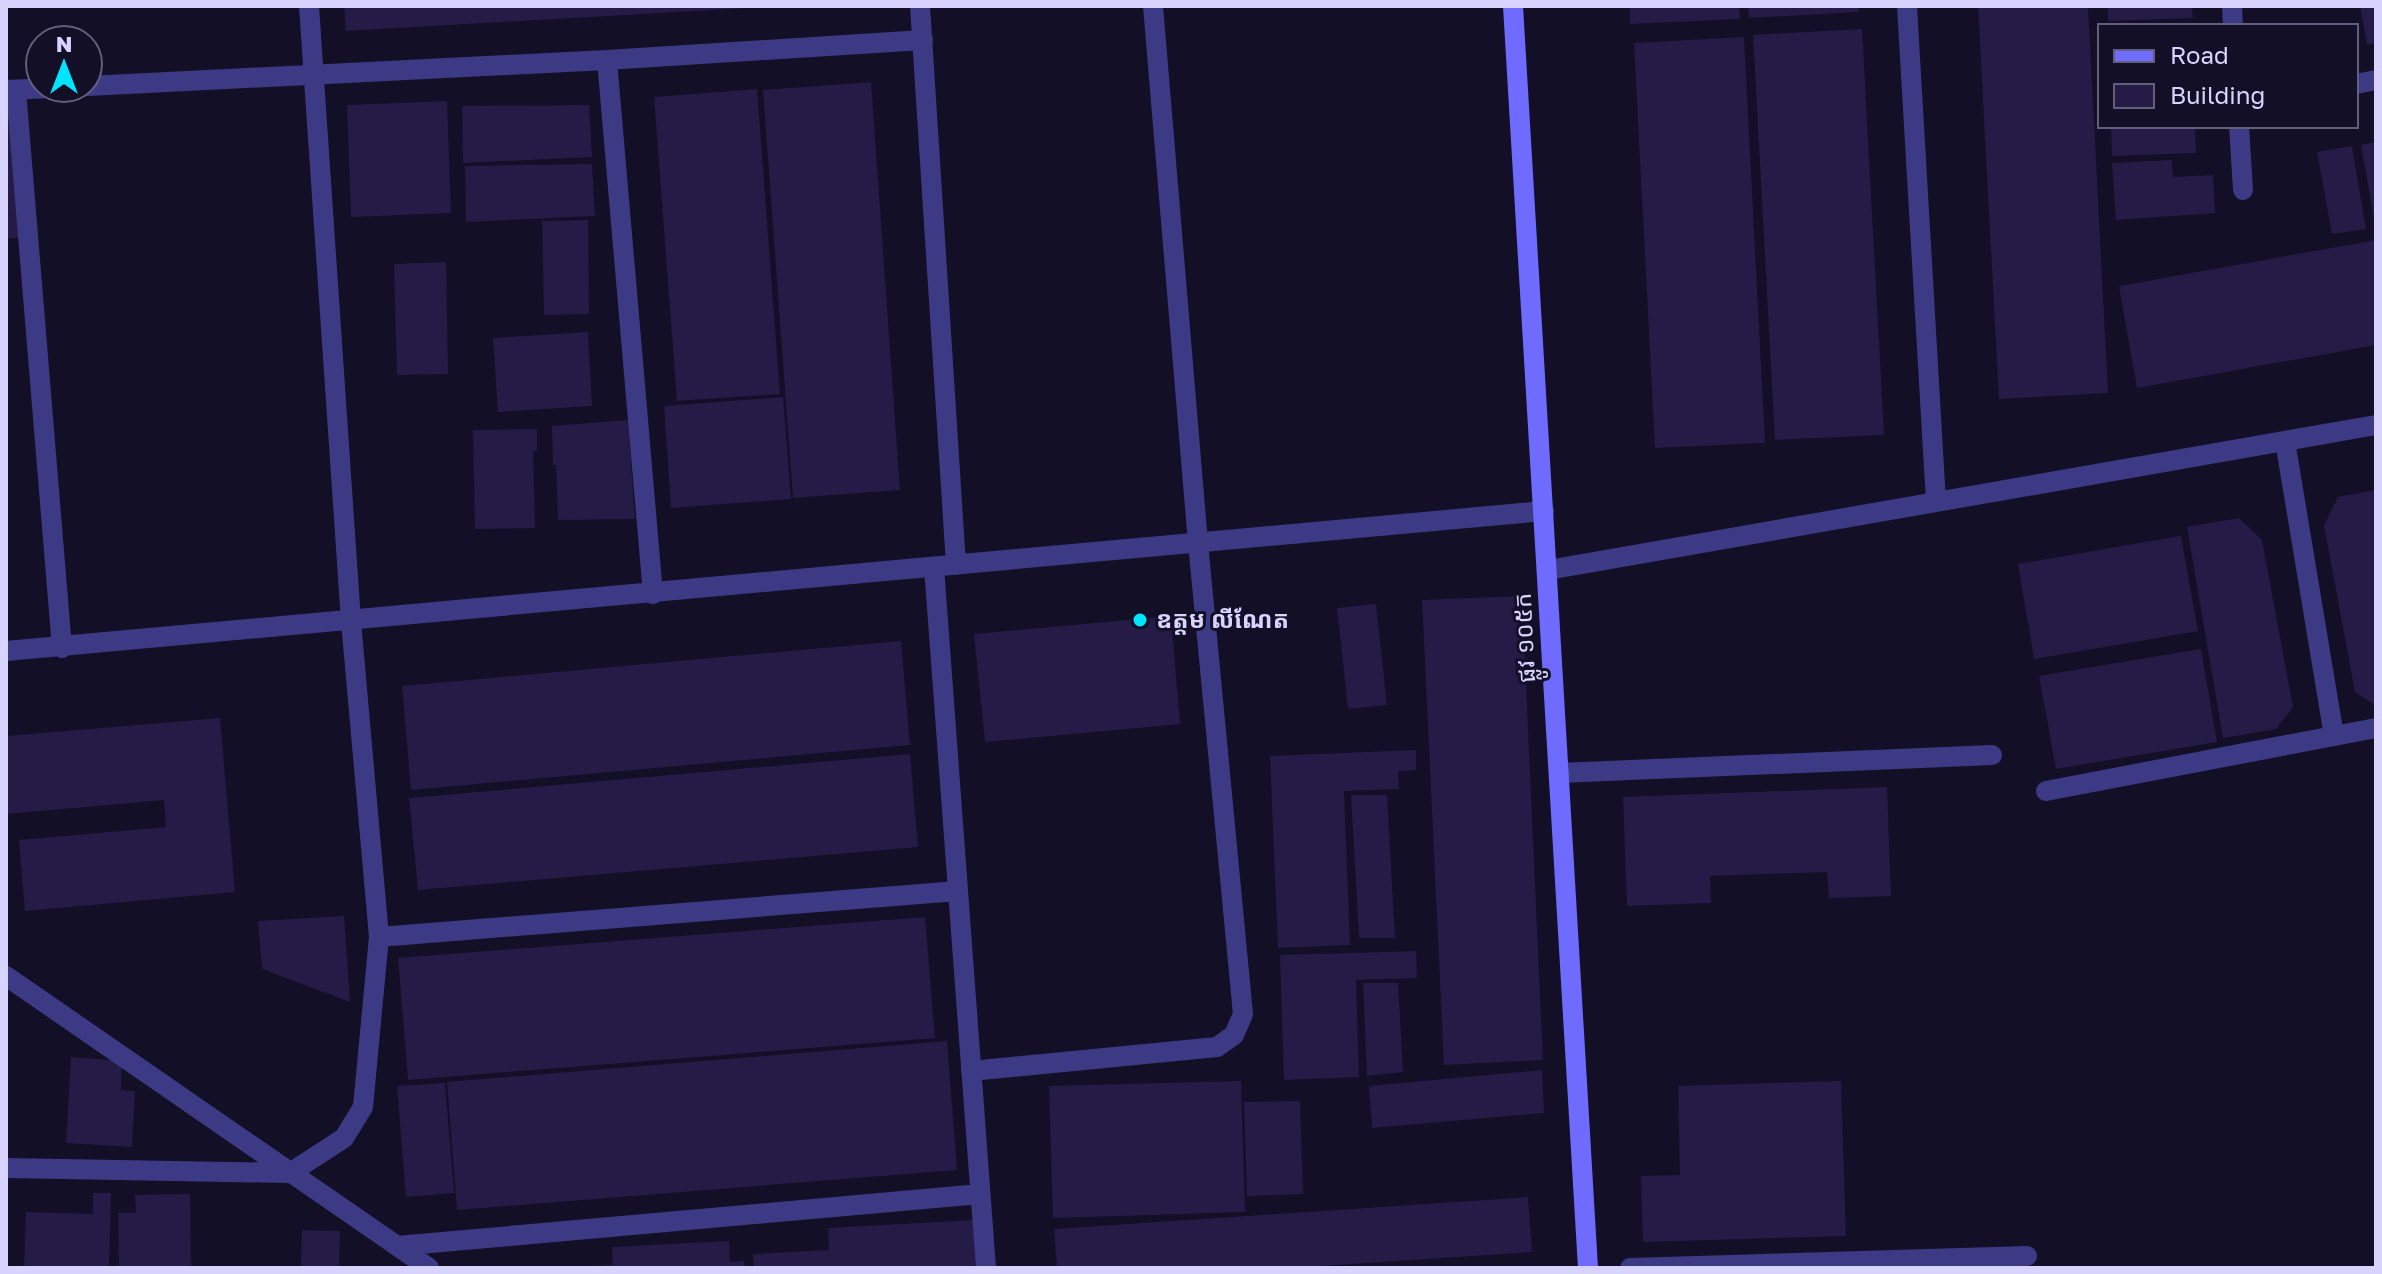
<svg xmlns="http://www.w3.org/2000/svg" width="2382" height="1274" viewBox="0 0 2382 1274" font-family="'Golos Text','Noto Sans Khmer',sans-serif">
	<rect width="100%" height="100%" fill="#130f26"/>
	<path fill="#241b47" d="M344,6H748V8L346,31Z
		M1630,6H1739L1740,19L1630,24Z
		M1748,6H1858L1859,12L1749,18Z
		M1978,6H2088L2108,393L1999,399Z
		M2108,6H2192L2193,18L2108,21Z
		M2360,6H2376V43L2367,45Z
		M1862,29L1884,435L1775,440L1753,35Z
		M1744,37L1765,443L1655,448L1634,43Z
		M871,82L900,490L793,498L763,90Z
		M757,89L780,394L677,401L654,97Z
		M447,101L451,213L351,217L347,105Z
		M589,105L592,157L463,163L462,106Z
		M14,116L20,238H6V117Z
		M2111,126H2195L2196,153L2112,156Z
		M2376,142V218H2374L2361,145Z
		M2352,146L2366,229L2332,234L2317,152Z
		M2172,160L2173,177L2213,175L2215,213L2116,220L2112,163Z
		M592,164L595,216L466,222L465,166Z
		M588,220L589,314L544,315L542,221Z
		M2376,240V345L2137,388L2119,286Z
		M446,262L448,374L397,375L394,264Z
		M588,332L592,406L498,412L493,338Z
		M783,397L791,499L671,508L664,406Z
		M628,420L635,519L558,520L556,465H553L552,426Z
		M537,429V451H533L535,528L475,529L473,430Z
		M2376,490V706L2355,692L2324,525L2338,497Z
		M2239,518L2262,540L2293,707L2276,729L2223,738L2187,527Z
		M2181,536L2198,631L2034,659L2018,564Z
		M1522,596L1543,1060L1444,1065L1422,600Z
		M1376,604L1387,705L1348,709L1337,608Z
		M1171,616L1180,724L985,742L974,634Z
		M901,641L910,745L411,790L402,686Z
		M2201,649L2217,742L2056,769L2039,676Z
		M220,718L235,892L25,911L19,840L166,827L164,800L6,814V736Z
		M1416,750V770L1398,771L1399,789L1344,791L1350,945L1278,948L1270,756Z
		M910,754L918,847L418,890L409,798Z
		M1887,787L1891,896L1829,898L1827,872L1710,876L1711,903L1627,906L1623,797Z
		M1351,795H1387L1395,938H1359Z
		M344,916L350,1002L262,969L258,921Z
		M925,917L935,1038L408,1080L398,958Z
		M1416,951L1417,978L1356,980L1359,1077L1284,1080L1280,955Z
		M1363,983H1398L1403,1072L1367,1076Z
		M947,1041L957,1170L457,1210L447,1082Z
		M71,1057L122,1061L121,1090L135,1091L132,1147L66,1143Z
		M1542,1070L1544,1113L1372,1128L1369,1086Z
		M1241,1081L1245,1212L1053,1218L1049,1086Z
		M1841,1081L1846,1236L1643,1242L1641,1176L1680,1175L1678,1086Z
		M445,1083L454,1193L406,1197L397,1086Z
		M1300,1101L1303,1194L1247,1196L1244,1102Z
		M93,1193H111L109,1268H24L26,1212L93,1214Z
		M190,1194L191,1268H119L118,1213H136L135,1195Z
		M1528,1197L1532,1252L1291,1268H1057L1054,1229Z
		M974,1220L976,1268H754L753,1254L829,1250L828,1228Z
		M302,1230L340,1231L339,1268H301Z
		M729,1241L730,1262L744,1261L745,1268H595V1266L613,1265L612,1247Z"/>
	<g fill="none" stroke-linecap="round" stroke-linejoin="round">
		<path stroke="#3d3a85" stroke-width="20" d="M1559,773L1992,755
			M1630,1268L2027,1256"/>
		<path stroke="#3d3a85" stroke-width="20" d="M920,6L956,565
			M1907,6L1936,502
			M2232,6L2233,26
			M607,60L653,594
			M2356,84L2376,80
			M88,86L607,60L923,40
			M6,90L53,88
			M16,90L62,648
			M2239,126L2243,190
			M2285,441L2334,736
			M934,567L986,1268
			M1548,570L2376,425
			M6,651L1544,511
			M2046,791L2376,728
			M379,937L958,891
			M6,976L429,1268
			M971,1071L1217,1047L1234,1035L1243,1014L1198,543L1153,6
			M6,1168L290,1173L344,1138L363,1107L379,937L351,621L309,6
			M397,1246L980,1194"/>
		<path stroke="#6f6bff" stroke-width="20" d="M1513,6L1588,1268"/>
	</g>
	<circle fill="#00e5ff" stroke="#130f26" stroke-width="3" cx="1140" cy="620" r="8"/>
	<g text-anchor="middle" stroke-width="6" stroke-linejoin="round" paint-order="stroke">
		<g font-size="24" font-weight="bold" fill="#d9d4ff" stroke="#130f26" text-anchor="start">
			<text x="1156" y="628">ឧត្តម លីណែត</text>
		</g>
		<g font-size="24" fill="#d9d4ff" stroke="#130f26">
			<text transform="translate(1525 638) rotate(-93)" y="8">ផ្លូវ ១០៥ក</text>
		</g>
	</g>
	<rect width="2382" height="1274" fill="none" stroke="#d9d4ff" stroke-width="16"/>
	<rect x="2098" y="24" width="260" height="104" fill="#130f26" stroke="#625e7d" stroke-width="2"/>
	<rect x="2114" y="50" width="40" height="12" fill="#6f6bff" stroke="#625e7d" stroke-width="2"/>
	<text x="2170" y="64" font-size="24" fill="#d9d4ff">Road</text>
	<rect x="2114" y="84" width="40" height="24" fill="#241b47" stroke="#625e7d" stroke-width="2"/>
	<text x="2170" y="104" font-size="24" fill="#d9d4ff">Building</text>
	<g transform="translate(64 64)"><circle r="38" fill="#130f26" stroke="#625e7d" stroke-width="2"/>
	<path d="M0-6L14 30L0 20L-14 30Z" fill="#00e5ff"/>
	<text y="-12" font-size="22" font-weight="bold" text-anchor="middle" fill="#d9d4ff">N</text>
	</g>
</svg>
